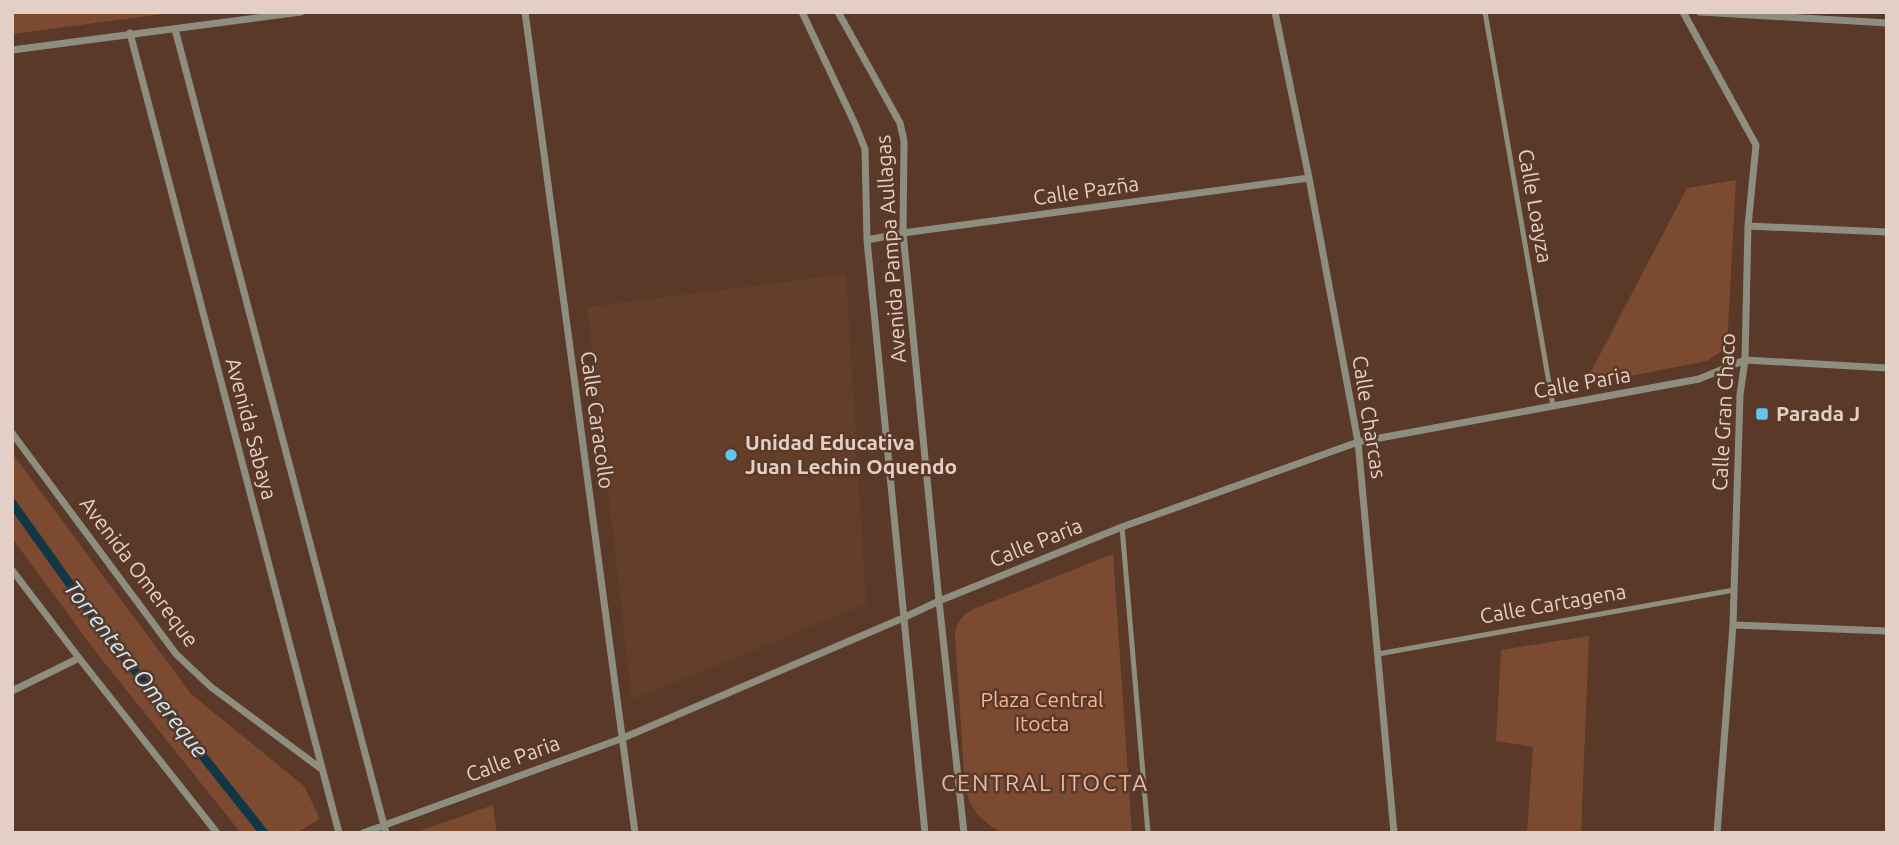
<svg xmlns="http://www.w3.org/2000/svg" width="1899" height="845" viewBox="0 0 1899 845" font-family="Ubuntu,sans-serif">
	<rect width="100%" height="100%" fill="#5a3929"/>
	<path fill="#653e29" d="M846,274L866,604L632,700L587,307Z"/>
	<path fill="#7b4a30" d="M12,12H178L12,34Z
		M1736,180L1727,348L1707,361L1584,385L1687,188Z
		M12,453L191,694L304,786L320,819L296,833H241L99,656L12,538Z
		M1113,554L1132,833H1005C983,824 971,811 965,788L955,636C956,624 960,617 971,610Z
		M1589,636L1581,833L1527,832L1533,747L1496,741L1501,650Z
		M493,805L497,833H414Z"/>
	<g fill="none" stroke-linecap="round" stroke-linejoin="round">
		<path stroke="#113746" stroke-width="9" d="M12,503L104,632L264,833"/>
		<path stroke="#8d8e7d" stroke-width="5" d="M1485,12L1553,406
			M1122,527L1148,833
			M1378,654L1734,590"/>
		<path stroke="#8d8e7d" stroke-width="7" d="M525,12L635,833
			M802,12L855,124L865,149L867,240L925,833
			M838,12L900,123L904,141L903,233L939,601L964,833
			M1275,12L1309,178L1358,442L1394,833
			M1683,12L1756,145L1748,226L1745,360L1740,395L1733,625L1717,833
			M1700,12L1887,23
			M175,29L386,833
			M130,33L339,833
			M12,50L301,12
			M1748,226L1887,232
			M867,240L903,233L1309,178
			M12,433L176,654L211,687L320,768
			M12,570L79,658L217,833
			M1733,625L1887,631
			M12,691L79,658
			M363,833L623,738L903,618L939,601L1122,527L1358,442L1699,379L1745,360L1887,368"/>
	</g>
	<g fill="#64c5ee" stroke="#5a3929" stroke-width="2.5">
		<rect x="1755" y="407" width="14" height="14" rx="3.5"/>
		<circle cx="731" cy="455" r="7"/>
	</g>
	<g text-anchor="middle" stroke-width="5" stroke-linejoin="round" paint-order="stroke">
		<g font-size="21" fill="#e3cfc5" stroke="#5a3929">
			<text transform="translate(1086 191) rotate(-8)" y="7">Calle Pazña</text>
			<text transform="translate(1535 206) rotate(80)" y="7">Calle Loayza</text>
			<text transform="translate(891 249) rotate(-94)" y="7">Avenida Pampa Aullagas</text>
			<text transform="translate(1582 383) rotate(-10)" y="7">Calle Paria</text>
			<text transform="translate(1724 412) rotate(-87)" y="7">Calle Gran Chaco</text>
			<text transform="translate(1369 417) rotate(81)" y="7">Calle Charcas</text>
			<text transform="translate(597 420) rotate(82)" y="7">Calle Caracollo</text>
			<text transform="translate(251 429) rotate(75)" y="7">Avenida Sabaya</text>
			<text transform="translate(1036 543) rotate(-22)" y="7">Calle Paria</text>
			<text transform="translate(139 572) rotate(53)" y="7">Avenida Omereque</text>
			<text transform="translate(1553 604) rotate(-10)" y="7">Calle Cartagena</text>
			<text transform="translate(513 759) rotate(-20)" y="7">Calle Paria</text>
		</g>
		<g font-size="21" font-weight="bold" fill="#e3cfc5" stroke="#5a3929" text-anchor="start">
			<text x="1776" y="421">Parada J</text>
			<text x="745" y="450">Unidad Educativa<tspan x="745" dy="24">Juan Lechin Oquendo</tspan></text>
		</g>
		<g font-size="21" fill="#f8b593" stroke="#5a3929">
			<text x="1042" y="707">Plaza Central<tspan x="1042" dy="24">Itocta</tspan></text>
		</g>
		<g font-size="23" font-style="italic" fill="#c6ebfc" stroke="#5a3929">
			<text transform="translate(136 669) rotate(52)" y="8">Torrentera Omereque</text>
		</g>
		<g font-size="23" letter-spacing="2" fill="#e2baa6" stroke="#5a3929">
			<text x="1045" y="791">CENTRAL ITOCTA</text>
		</g>
	</g>
	<rect width="1899" height="845" fill="none" stroke="#e3cfc5" stroke-width="28"/>
</svg>
